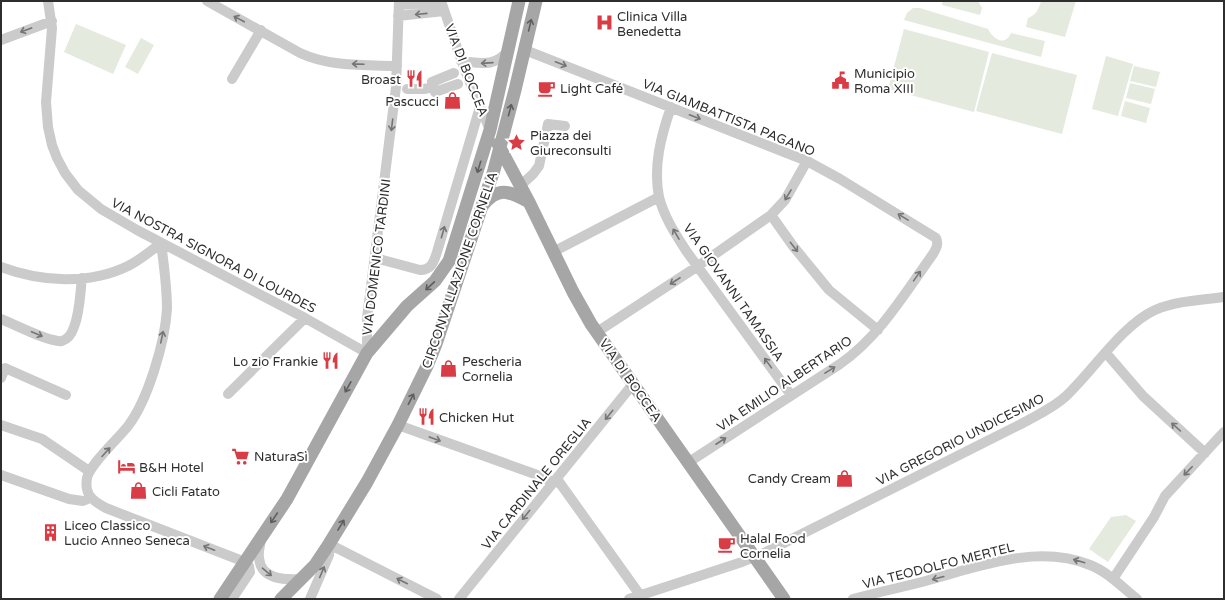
<svg xmlns="http://www.w3.org/2000/svg" width="1225" height="600" viewBox="0 0 1225 600" font-family="'Varela Round',sans-serif">
	<rect width="100%" height="100%" fill="#fff"/>
	<path fill="#e4eadd" d="M943,1H978L982,8L980,15L942,5Z
		M1041,1H1076L1065,37L1026,27L1028,18C1036,15 1039,9 1041,1Z
		M913,8H920L988,29C993,39 1005,47 1011,33L1045,41L1041,57L904,20L907,13Z
		M76,24L126,45L113,74L64,52Z
		M904,29L989,52L974,112L888,89Z
		M141,38L154,45L138,74L125,67Z
		M992,53L1077,75L1062,134L976,111Z
		M1106,56L1133,64L1118,116L1092,109Z
		M1134,66L1160,72L1156,87L1130,81Z
		M1130,83L1155,89L1151,104L1126,98Z
		M1125,101L1150,108L1146,123L1121,116Z
		M1126,515L1136,521L1108,562L1089,549L1111,517Z"/>
	<g fill="none" stroke-linecap="round" stroke-linejoin="round">
		<path stroke="#cbcbcb" stroke-width="10" d="M48,1L52,28L46,102L48,127L52,145L57,158L65,173L78,190L101,209L137,230L305,318L367,353
			M207,1L300,53C330,67 365,65 397,66
			M441,1L464,68L490,130
			M399,5L441,2
			M398,16L444,11
			M1,40L52,21
			M525,50L807,161L840,179L936,238C939,244 936,249 933,254C905,293 880,336 840,364L689,462
			M461,61C481,63 494,68 509,50
			M454,73L432,82L435,92L458,84
			M232,79L261,30
			M407,89H424L433,87
			M671,107C661,136 653,166 659,197C664,217 676,235 687,252L791,395
			M520,186L533,174L539,166L548,124L565,126
			M771,215L793,246L829,290L878,330
			M161,243C164,265 167,287 167,309C165,342 148,400 128,426C118,439 90,464 87,478C84,495 93,501 106,508L245,562L249,566L250,572L232,599
			M553,252L659,197
			M375,258L420,270C432,270 434,261 437,252L480,107
			M1,267C41,282 89,285 128,266C140,260 151,251 161,243
			M1,319C14,324 50,343 62,341C68,339 72,333 74,327C80,312 80,294 82,278
			M597,332L698,266L771,215L785,200L807,161
			M367,353V318L396,87L399,1
			M1106,353L1143,396L1205,453
			M1,378L5,368L66,395
			M228,394L305,318
			M1,425L42,439L89,471
			M398,425L543,477L554,483
			M1,475L69,499L83,501L90,498
			M557,479L640,595
			M261,540C260,546 258,552 259,558C261,580 285,580 302,579
			M1113,579L1154,517L1165,496L1224,432
			M310,599L329,555V544L437,599
			M459,599L633,384
			M629,599L742,562L766,552L1023,423C1037,415 1053,408 1065,397C1092,372 1122,325 1155,310C1176,301 1201,300 1224,297
			M853,599C878,592 904,587 929,580C980,566 1038,544 1090,565C1108,572 1122,587 1137,599"/>
		<path stroke="#a6a6a6" stroke-width="13" d="M498,144L529,202L573,292L591,324L784,599
			M483,205C499,185 510,192 529,202
			M220,599L287,499L367,353L407,306L435,281L449,261L490,130L519,1
			M281,599L315,565L329,544L367,482L398,425L427,366L436,344L494,170L515,90L536,1"/>
	</g>
	<defs><path id="oneway-shaft" d="M-6 0H5M1.5-3L5.5 0L1.5 3" fill="none" stroke-width="1.6" stroke-linecap="round" stroke-linejoin="round"/></defs>
	<g stroke="#757575">
		<use href="#oneway-shaft" transform="translate(421 14) rotate(174)"/>
		<use href="#oneway-shaft" transform="translate(239 19) rotate(-152)"/>
		<use href="#oneway-shaft" transform="translate(26 30) rotate(160)"/>
		<use href="#oneway-shaft" transform="translate(487 63) rotate(176)"/>
		<use href="#oneway-shaft" transform="translate(358 64) rotate(-178)"/>
		<use href="#oneway-shaft" transform="translate(561 64) rotate(21)"/>
		<use href="#oneway-shaft" transform="translate(695 117) rotate(21)"/>
		<use href="#oneway-shaft" transform="translate(392 125) rotate(97)"/>
		<use href="#oneway-shaft" transform="translate(788 195) rotate(121)"/>
		<use href="#oneway-shaft" transform="translate(903 217) rotate(-149)"/>
		<use href="#oneway-shaft" transform="translate(443 232) rotate(-74)"/>
		<use href="#oneway-shaft" transform="translate(676 234) rotate(-120)"/>
		<use href="#oneway-shaft" transform="translate(794 247) rotate(52)"/>
		<use href="#oneway-shaft" transform="translate(917 276) rotate(-55)"/>
		<use href="#oneway-shaft" transform="translate(675 281) rotate(147)"/>
		<use href="#oneway-shaft" transform="translate(37 334) rotate(23)"/>
		<use href="#oneway-shaft" transform="translate(162 337) rotate(-78)"/>
		<use href="#oneway-shaft" transform="translate(768 363) rotate(-126)"/>
		<use href="#oneway-shaft" transform="translate(830 370) rotate(-32)"/>
		<use href="#oneway-shaft" transform="translate(609 415) rotate(129)"/>
		<use href="#oneway-shaft" transform="translate(1176 427) rotate(-138)"/>
		<use href="#oneway-shaft" transform="translate(435 439) rotate(20)"/>
		<use href="#oneway-shaft" transform="translate(721 441) rotate(-33)"/>
		<use href="#oneway-shaft" transform="translate(106 452) rotate(-48)"/>
		<use href="#oneway-shaft" transform="translate(1188 471) rotate(134)"/>
		<use href="#oneway-shaft" transform="translate(526 515) rotate(129)"/>
		<use href="#oneway-shaft" transform="translate(209 548) rotate(-159)"/>
		<use href="#oneway-shaft" transform="translate(1079 561) rotate(-164)"/>
		<use href="#oneway-shaft" transform="translate(267 572) rotate(40)"/>
		<use href="#oneway-shaft" transform="translate(322 572) rotate(-67)"/>
		<use href="#oneway-shaft" transform="translate(938 578) rotate(165)"/>
		<use href="#oneway-shaft" transform="translate(402 581) rotate(-153)"/>
	</g>
	<g stroke="#5e5e5e">
		<use href="#oneway-shaft" transform="translate(530 25) rotate(-77)"/>
		<use href="#oneway-shaft" transform="translate(510 110) rotate(-75)"/>
		<use href="#oneway-shaft" transform="translate(479 167) rotate(107)"/>
		<use href="#oneway-shaft" transform="translate(430 286) rotate(137)"/>
		<use href="#oneway-shaft" transform="translate(348 387) rotate(119)"/>
		<use href="#oneway-shaft" transform="translate(411 399) rotate(-63)"/>
		<use href="#oneway-shaft" transform="translate(274 518) rotate(124)"/>
		<use href="#oneway-shaft" transform="translate(341 525) rotate(-59)"/>
	</g>
	<defs>
		<symbol id="hospital-bare" viewBox="-9 -9 18 18"><path d="M-5-5h3v3.5h4V-5h3V5h-3V1.5h-4V5h-3Z" fill="#d93c45" stroke="#fff" stroke-width="2.5" paint-order="stroke"/></symbol>
		<symbol id="restaurant-bare" viewBox="-9 -9 18 18"><path d="M-5-6h1v4h1v-4h1v4h1v-4h1v5L-1.5 .5V6h-2V.5L-5-1ZM5-6V6H3V1.5H1.5Q1.5-4 5-6Z" fill="#d93c45" stroke="#fff" stroke-width="2.5" paint-order="stroke"/></symbol>
		<symbol id="civic-bare" viewBox="-9 -9 18 18"><path d="M-.6-6.5H3V-4.5H.6V-3L4-1V1h2V6H-6V1h2V-1L-.6-3ZM-1.2 2.5V6h2.4V2.5Z" fill="#d93c45" stroke="#fff" stroke-width="2.5" paint-order="stroke"/></symbol>
		<symbol id="cafe-bare" viewBox="-9 -9 18 18"><path d="M-5.5-4.5H6V0H3Q3 3.5 0 3.5H-2.5Q-5.5 3.5-5.5 0ZM3-3.2v2h1.7v-2ZM-6 4.5H4V6H-6Z" fill="#d93c45" stroke="#fff" stroke-width="2.5" paint-order="stroke"/></symbol>
		<symbol id="shop-bare" viewBox="-9 -9 18 18"><path d="M-5-2.5h2.3a2.7 3.5 0 0 1 5.4 0H5L5.5 6h-11ZM-1.5-2.5h3a1.5 2.3 0 0 0-3 0Z" fill="#d93c45" stroke="#fff" stroke-width="2.5" paint-order="stroke"/></symbol>
		<symbol id="sight-bare" viewBox="-9 -9 18 18"><path d="M0-6L1.8-2.2L6-1.7L2.9 1.2L3.7 5.4L0 3.3L-3.7 5.4L-2.9 1.2L-6-1.7L-1.8-2.2Z" fill="#d93c45" stroke="#fff" stroke-width="2.5" paint-order="stroke"/></symbol>
		<symbol id="supermarket-bare" viewBox="-9 -9 18 18"><path d="M-6-5.5h2.5l.6 2H6L4.5 2H-2.5L-4.4-4H-6ZM-1.5 3.2a1.3 1.3 0 1 0 .1 0ZM3 3.2a1.3 1.3 0 1 0 .1 0Z" fill="#d93c45" stroke="#fff" stroke-width="2.5" paint-order="stroke"/></symbol>
		<symbol id="hotel-bare" viewBox="-9 -9 18 18"><path d="M-6-4.5h1.5V1H6V5H4.5V3h-9V5H-6ZM-4 0a1.8 1.8 0 1 1 3.6 0ZM.5 0V-2.5h3Q6-2.5 6 0Z" fill="#d93c45" stroke="#fff" stroke-width="2.5" paint-order="stroke"/></symbol>
		<symbol id="building-bare" viewBox="-9 -9 18 18"><path d="M-4-6H4V6H1V3H-1V6H-4ZM-2.5-4.3h1.7v1.8h-1.7ZM.8-4.3h1.7v1.8H.8ZM-2.5-1h1.7V.8h-1.7ZM.8-1h1.7V.8H.8Z" fill="#d93c45" stroke="#fff" stroke-width="2.5" paint-order="stroke"/></symbol>
	</defs>
	<g fill-rule="evenodd">
		<use href="#hospital-bare" x="592" y="10" width="25" height="25"/>
		<use href="#restaurant-bare" x="402" y="66" width="25" height="25"/>
		<use href="#civic-bare" x="828" y="68" width="25" height="25"/>
		<use href="#cafe-bare" x="534" y="76" width="25" height="25"/>
		<use href="#shop-bare" x="440" y="88" width="25" height="25"/>
		<use href="#sight-bare" x="504" y="130" width="25" height="25"/>
		<use href="#restaurant-bare" x="318" y="348" width="25" height="25"/>
		<use href="#shop-bare" x="436" y="356" width="25" height="25"/>
		<use href="#restaurant-bare" x="414" y="404" width="25" height="25"/>
		<use href="#supermarket-bare" x="228" y="444" width="25" height="25"/>
		<use href="#hotel-bare" x="114" y="454" width="25" height="25"/>
		<use href="#shop-bare" x="832" y="466" width="25" height="25"/>
		<use href="#shop-bare" x="126" y="478" width="25" height="25"/>
		<use href="#building-bare" x="38" y="520" width="25" height="25"/>
		<use href="#cafe-bare" x="714" y="532" width="25" height="25"/>
	</g>
	<g text-anchor="middle" stroke-width="4" stroke-linejoin="round" paint-order="stroke">
		<g font-size="13" fill="#2e2e2e" stroke="#fff" text-anchor="start">
			<text x="617" y="21">Clinica Villa<tspan x="617" dy="15">Benedetta</tspan></text>
			<text x="854" y="78">Municipio<tspan x="854" dy="15">Roma XIII</tspan></text>
			<text x="401" y="84" text-anchor="end">Broast</text>
			<text x="560" y="93">Light Café</text>
			<text x="439" y="106" text-anchor="end">Pascucci</text>
			<text x="530" y="140">Piazza dei<tspan x="530" dy="15">Giureconsulti</tspan></text>
			<text x="318" y="366" text-anchor="end">Lo zio Frankie</text>
			<text x="462" y="366">Pescheria<tspan x="462" dy="15">Cornelia</tspan></text>
			<text x="439" y="422">Chicken Hut</text>
			<text x="254" y="461">NaturaSì</text>
			<text x="139" y="472">B&amp;H Hotel</text>
			<text x="831" y="483" text-anchor="end">Candy Cream</text>
			<text x="152" y="496">Cicli Fatato</text>
			<text x="64" y="530">Liceo Classico<tspan x="64" dy="15">Lucio Anneo Seneca</tspan></text>
			<text x="740" y="543">Halal Food<tspan x="740" dy="15">Cornelia</tspan></text>
		</g>
		<g font-size="13" fill="#2e2e2e" stroke="#fff">
			<text transform="translate(467 70) rotate(69)" y="5">VIA DI BOCCEA</text>
			<text transform="translate(729 117) rotate(22)" y="5">VIA GIAMBATTISTA PAGANO</text>
			<text transform="translate(214 255) rotate(28)" y="5">VIA NOSTRA SIGNORA DI LOURDES</text>
			<text transform="translate(376 257) rotate(-83)" y="5">VIA DOMENICO TARDINI</text>
			<text transform="translate(459 270) rotate(-71)" y="5">CIRCONVALLAZIONE CORNELIA</text>
			<text transform="translate(734 292) rotate(55)" y="5">VIA GIOVANNI TAMASSIA</text>
			<text transform="translate(631 380) rotate(55)" y="5">VIA DI BOCCEA</text>
			<text transform="translate(784 383) rotate(-34)" y="5">VIA EMILIO ALBERTARIO</text>
			<text transform="translate(960 439) rotate(-27)" y="5">VIA GREGORIO UNDICESIMO</text>
			<text transform="translate(536 483) rotate(-51)" y="5">VIA CARDINALE OREGLIA</text>
			<text transform="translate(938 565) rotate(-14)" y="5">VIA TEODOLFO MERTEL</text>
		</g>
	</g>
	<rect width="1225" height="600" fill="none" stroke="#2e2e2e" stroke-width="4"/>
</svg>
